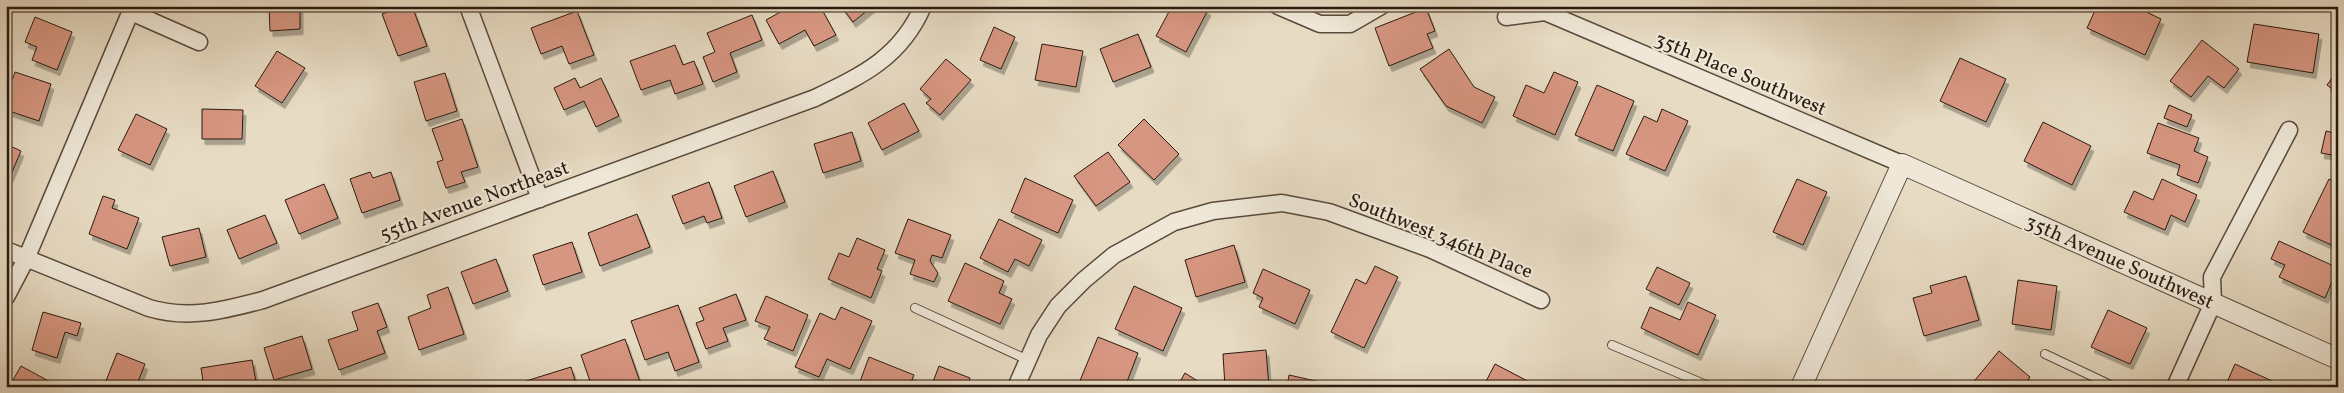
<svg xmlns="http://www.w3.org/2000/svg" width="2344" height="393" viewBox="0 0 2344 393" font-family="Vollkorn,serif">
	<defs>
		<filter id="shadow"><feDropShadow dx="3" dy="5.5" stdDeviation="0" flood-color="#0004"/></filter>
	</defs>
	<rect width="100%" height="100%" fill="#e7dbc3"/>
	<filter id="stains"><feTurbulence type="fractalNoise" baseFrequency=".004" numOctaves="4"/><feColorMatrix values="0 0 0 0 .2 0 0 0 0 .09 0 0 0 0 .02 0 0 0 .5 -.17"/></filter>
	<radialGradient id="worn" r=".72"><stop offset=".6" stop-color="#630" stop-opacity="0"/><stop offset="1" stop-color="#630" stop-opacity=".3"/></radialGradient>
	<path fill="#d79681" stroke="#2a1a0f" filter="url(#shadow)" d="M269,6H300V29L270,31Z
		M405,6H412L427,46L398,56L382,14Z
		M791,6H820L836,35L814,46L805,30L779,44L766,20Z
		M841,6H873L853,22Z
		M1172,6H1201L1208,10L1186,52L1156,36Z
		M2097,6H2134L2161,19L2145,55L2087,28Z
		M1426,8L1435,31L1427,34L1433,48L1389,66L1375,28Z
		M577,11L594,55L569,64L562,46L541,54L531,28Z
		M752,15L762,40L730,53L737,72L713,82L703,57L715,52L707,33Z
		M35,17L72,32L57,70L32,60L37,47L25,42Z
		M2254,24L2319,34L2313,73L2247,62Z
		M994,27L1015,37L1001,69L980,60Z
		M1138,34L1151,67L1113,82L1100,49Z
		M2202,40L2239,69L2224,88L2208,76L2191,97L2170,81Z
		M1042,44L1083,51L1076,87L1035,80Z
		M675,45L683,65L694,61L703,84L675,94L670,80L641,90L630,61Z
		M1449,49L1474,87L1495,97L1482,123L1446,106L1420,69Z
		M277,51L305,68L282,103L255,86Z
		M1960,58L2006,79L1986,122L1940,101Z
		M946,59L971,80L940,115L926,103L931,99L920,89Z
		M2338,70V93L2327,85Z
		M15,72L51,84L39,121L6,110V97Z
		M1554,72L1578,82L1555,135L1513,116L1526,85L1544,93Z
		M445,73L457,111L426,121L414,82Z
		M575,78L580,88L601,78L619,116L596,127L584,101L564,110L554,88Z
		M1597,85L1634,101L1613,151L1575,135Z
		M904,103L919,131L882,150L868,123Z
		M2169,105L2192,115L2187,127L2164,118Z
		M202,109L243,110L242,139H202Z
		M1662,109L1688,121L1665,171L1626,154L1644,116L1657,122Z
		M136,114L167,129L150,165L118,150Z
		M462,119L478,167L461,172L465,182L446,188L437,162L443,160L432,129Z
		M1144,119L1179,154L1154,180L1118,145Z
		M2043,122L2091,146L2072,185L2024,161Z
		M2158,123L2199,138L2194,151L2208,157L2198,183L2177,175L2180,165L2147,153Z
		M2326,131L2338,134V156L2321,153Z
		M852,132L861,161L823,173L814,144Z
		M6,144L21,151L6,186Z
		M1108,152L1130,182L1096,206L1074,176Z
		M773,171L785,202L746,217L734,186Z
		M370,172L373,178L391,172L400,200L362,213L350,179Z
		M1025,178L1073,200L1058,233L1011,212Z
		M1797,179L1827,192L1803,245L1773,232Z
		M2162,179L2197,195L2185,222L2171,215L2165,230L2124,212L2134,191L2153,200Z
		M2329,179L2338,183V248L2303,232Z
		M709,182L722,218L707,223L704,216L683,224L672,196Z
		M324,184L338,218L299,234L285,200Z
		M103,196L115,200L112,208L139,218L127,249L89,234Z
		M637,214L650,247L600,266L588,233Z
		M265,215L277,243L239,259L227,230Z
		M908,219L951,235L942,258L932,255L930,261L938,273L934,282L910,274L915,260L895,253Z
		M999,219L1042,240L1029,266L1015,259L1008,272L980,258Z
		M199,228L206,257L170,266L162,237Z
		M857,238L885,250L877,269L882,271L871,298L828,279L839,253L849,257Z
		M2279,241L2338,268L2325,298L2279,277L2285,265L2271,259Z
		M572,242L582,272L543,285L533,255Z
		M1234,245L1245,282L1196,297L1185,260Z
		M496,259L508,291L473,304L461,272Z
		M965,263L1004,281L999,293L1012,299L1000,324L948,301Z
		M1375,266L1398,277L1364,348L1331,332L1356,279L1366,284Z
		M1657,267L1690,283L1679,305L1646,289Z
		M1263,269L1310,290L1295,324L1259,307L1263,298L1253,293Z
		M1966,276L1979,320L1924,336L1913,298L1932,293L1930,286Z
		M2018,280L2057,286L2051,330L2012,324Z
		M1134,286L1182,308L1163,351L1115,329Z
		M448,287L464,334L419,350L408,317L431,308L427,295Z
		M736,294L746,320L723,328L728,341L706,349L696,323L704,320L699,308Z
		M766,296L808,315L793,351L764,339L770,327L755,321Z
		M1688,302L1716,315L1698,355L1641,328L1650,307L1680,320Z
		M378,303L387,327L377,331L385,353L339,370L328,340L358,330L352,312Z
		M678,305L699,362L675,371L668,352L645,360L631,321Z
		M841,307L872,321L850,369L827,359L819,377L795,367L820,313L835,320Z
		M2108,310L2147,328L2130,364L2091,347Z
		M43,312L81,323L77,336L65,332L57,358L32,350Z
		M302,336L312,369L274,380L264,348Z
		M1098,337L1138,353L1125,387H1088L1079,383Z
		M625,339L640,382L627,387H592L581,355Z
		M1266,350L1269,387H1225L1223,354Z
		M1999,351L2030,377L2023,387H1974L1971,385Z
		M117,353L145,364L138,382L149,387L104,386Z
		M869,357L914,375L909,387H858Z
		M252,360L257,387H204L201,368Z
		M1495,364L1539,387H1483Z
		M2235,364L2283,386V387H2225Z
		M21,366L56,385L55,387H9Z
		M939,366L970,378L967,387H931Z
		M571,367L577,387H528L526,381Z
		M1185,373L1207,387H1177Z
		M1289,375L1329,384L1328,387H1287Z"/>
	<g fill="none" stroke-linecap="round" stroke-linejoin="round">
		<defs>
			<path id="service" d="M915,308L1028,360
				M1612,345L1711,387
				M2045,354L2115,387"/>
			<path id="minor" d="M468,6L540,199
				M1278,6L1320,24H1350L1381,6
				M131,12L199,42
				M1506,17L1545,12L1902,164
				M6,250L149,308C189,320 225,310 263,300L815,98C863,75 901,57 923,6
				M6,297L26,259L133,6
				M1016,387L1039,335L1058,306L1084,280L1114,255L1174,222L1213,211L1282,203L1329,212L1430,249L1541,300
				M2175,387L2213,303L2212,277L2289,130"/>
			<path id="tertiary" d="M1801,387L1902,164L2338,359"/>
		</defs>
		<use href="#service" stroke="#594a3c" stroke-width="10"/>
		<use href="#minor" stroke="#594a3c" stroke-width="19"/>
		<use href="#tertiary" stroke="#594a3c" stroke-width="22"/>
		<use href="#service" stroke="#efe8d8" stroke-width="8"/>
		<use href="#minor" stroke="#efe8d8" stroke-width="16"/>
		<use href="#tertiary" stroke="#efe8d8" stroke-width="20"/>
	</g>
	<g text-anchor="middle" stroke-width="4.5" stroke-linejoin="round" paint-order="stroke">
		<g font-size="20" fill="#2a1a0f" stroke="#efe8d8">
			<text transform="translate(1741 73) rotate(23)" y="7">35th Place Southwest</text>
			<text transform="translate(474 200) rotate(-20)" y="7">55th Avenue Northeast</text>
			<text transform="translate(1441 235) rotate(22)" y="7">Southwest 346th Place</text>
			<text transform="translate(2120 261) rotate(24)" y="7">35th Avenue Southwest</text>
		</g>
	</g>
	<rect width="2344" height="393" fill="none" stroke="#e7dbc3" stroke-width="25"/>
	<rect x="8" y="8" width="2329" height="378" fill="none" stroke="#2a1a0f" stroke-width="2.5"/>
	<rect x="12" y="12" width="2319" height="368" fill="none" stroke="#2a1a0f"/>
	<rect width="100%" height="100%" filter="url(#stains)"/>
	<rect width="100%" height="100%" fill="url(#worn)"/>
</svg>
